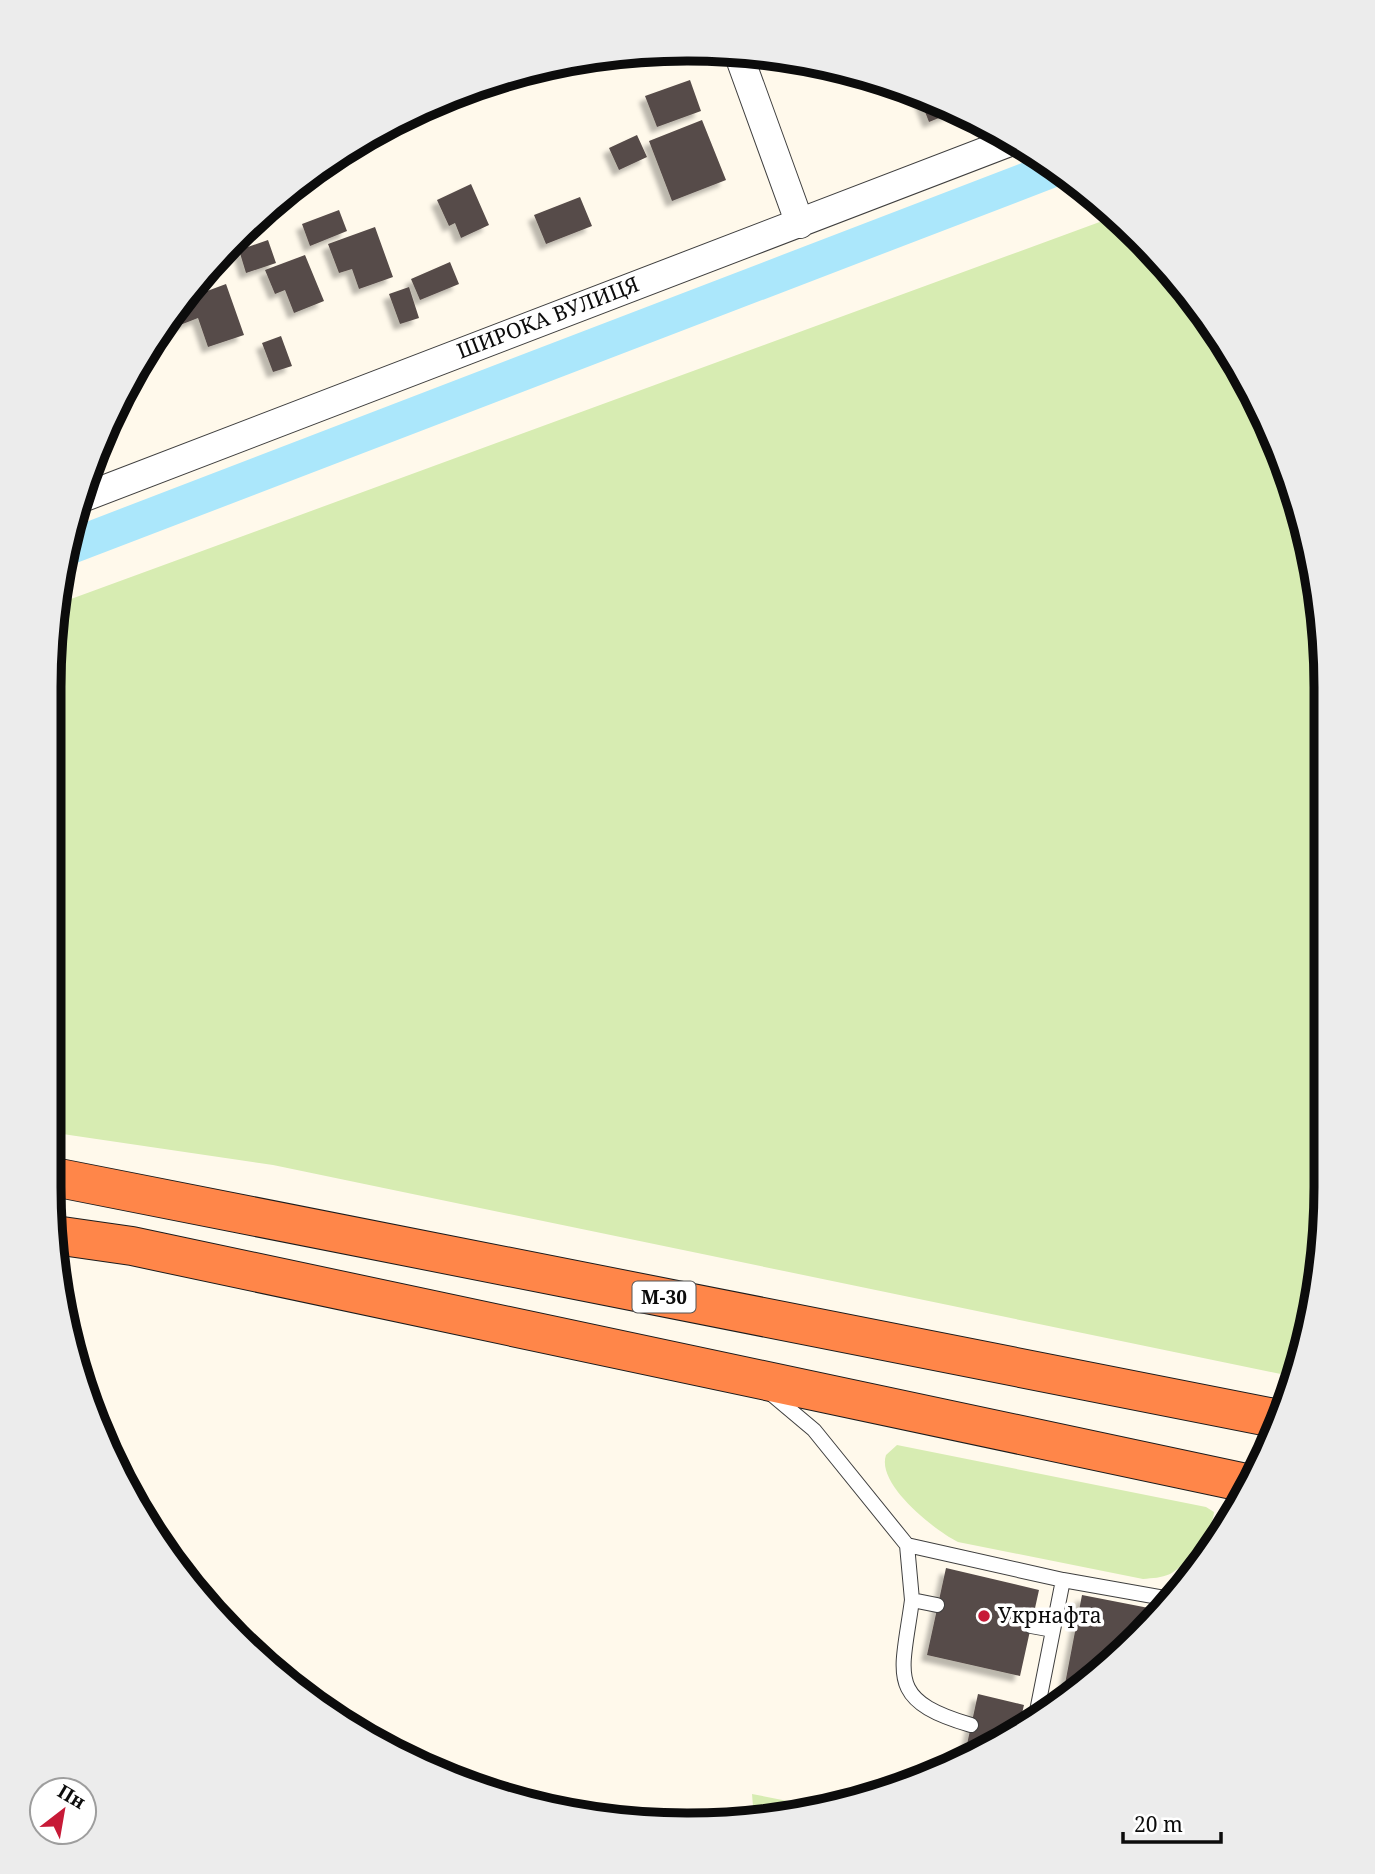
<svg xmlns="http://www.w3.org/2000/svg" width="1375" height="1874" viewBox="0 0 1375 1874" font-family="'Noto Serif',serif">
	<defs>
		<filter id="shadow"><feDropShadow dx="-6" dy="6" stdDeviation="2" flood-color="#0004"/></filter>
	</defs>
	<rect width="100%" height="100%" fill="#fff9eb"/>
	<path fill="#d7ecb2" d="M1116,216L1194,298L1277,443L1320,604L1325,1229L1304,1352L1295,1377L273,1165L49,1132V687L60,603Z
		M897,1445L1206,1507L1214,1512C1213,1530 1187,1565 1170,1574C1161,1578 1153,1578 1143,1579L958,1542C934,1530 876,1484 886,1455Z
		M752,1794L818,1807L770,1820L754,1819Z"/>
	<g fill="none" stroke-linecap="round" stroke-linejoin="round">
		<path stroke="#abe7fb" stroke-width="35" d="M67,548L1055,169"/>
	</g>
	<path fill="#564b48" filter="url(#shadow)" d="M690,80L701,111L657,127L645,96Z
		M918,94L956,111L929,122Z
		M702,120L726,180L672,201L649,141Z
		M637,135L647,157L619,170L609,148Z
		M471,184L489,225L461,238L455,223L449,226L437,200Z
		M580,197L592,226L546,244L534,215Z
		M339,210L347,231L310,246L302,224Z
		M375,227L393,277L359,289L352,269L339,273L328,244Z
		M268,240L276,263L246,273L239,250Z
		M305,255L324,301L294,313L285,290L275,294L265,270Z
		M450,262L459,284L420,300L411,279Z
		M226,284L244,335L208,347L198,318L180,325L176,313L191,297Z
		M409,287L419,318L400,324L389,294Z
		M281,336L292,366L273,372L262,343Z
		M946,1568L1039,1590L1020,1676L927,1655Z
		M1082,1595L1159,1610L1082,1687L1065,1684Z
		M978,1694L1024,1705L1019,1726L964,1758Z"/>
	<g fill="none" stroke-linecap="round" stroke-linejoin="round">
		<defs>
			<path id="lane" d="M770,1393L814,1430L907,1545L1063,1580L1170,1599
				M907,1545L912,1600L937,1605
				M912,1600C902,1675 885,1700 971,1725
				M1031,1626L1053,1630
				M1036,1716L1063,1580"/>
			<path id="street" d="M738,53L800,224
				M82,498L1015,140"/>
			<path id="highway" d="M49,1176L1279,1419
				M55,1235L132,1246L1251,1484"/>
		</defs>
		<use href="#lane" stroke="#3f3f3f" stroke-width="16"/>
		<use href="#street" stroke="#3f3f3f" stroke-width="30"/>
		<use href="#highway" stroke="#1d1d1d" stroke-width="40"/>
		<use href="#lane" stroke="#fff" stroke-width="14"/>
		<use href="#street" stroke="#fff" stroke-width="28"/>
		<use href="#highway" stroke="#ff8649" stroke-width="38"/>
	</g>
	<circle fill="#c71a37" stroke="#fff" stroke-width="2.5" cx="984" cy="1616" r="7"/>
	<g text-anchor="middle" stroke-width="7" stroke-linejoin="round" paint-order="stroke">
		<rect fill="#fff" stroke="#555" stroke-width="2" x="632.5" y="1281.5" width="63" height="31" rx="5"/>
		<g font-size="19" font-weight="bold" fill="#0c0c0c">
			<text x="664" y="1304">М-30</text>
		</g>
		<g font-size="21" fill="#0c0c0c" stroke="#fff">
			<text transform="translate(548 318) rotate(-21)" y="7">ШИРОКА ВУЛИЦЯ</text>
		</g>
		<g font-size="21" fill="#0c0c0c" stroke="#fff" text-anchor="start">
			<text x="998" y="1623">Укрнафта</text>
		</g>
	</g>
	<path d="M0 0H1375V1874H0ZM687 61H688A626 626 0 0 1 1314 687V1187A626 626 0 0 1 688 1813H687A626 626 0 0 1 61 1187V687A626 626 0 0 1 687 61Z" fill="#ececec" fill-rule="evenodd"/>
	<path fill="none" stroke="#0c0c0c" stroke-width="9" d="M687 61H688A626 626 0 0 1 1314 687V1187A626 626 0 0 1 688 1813H687A626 626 0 0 1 61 1187V687A626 626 0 0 1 687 61Z"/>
	<g transform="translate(63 1811) rotate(31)"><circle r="33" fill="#ffffff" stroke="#9e9e9e" stroke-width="2"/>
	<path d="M0-5L12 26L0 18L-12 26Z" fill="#c71a37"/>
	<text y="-10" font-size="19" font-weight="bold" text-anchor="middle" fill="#0c0c0c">Пн</text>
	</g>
	<path d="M1123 1832v10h98v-10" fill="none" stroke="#0c0c0c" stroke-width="3.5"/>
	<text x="1134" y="1832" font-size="21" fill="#0c0c0c" stroke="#ffffff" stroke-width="5" paint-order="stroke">20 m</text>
</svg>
